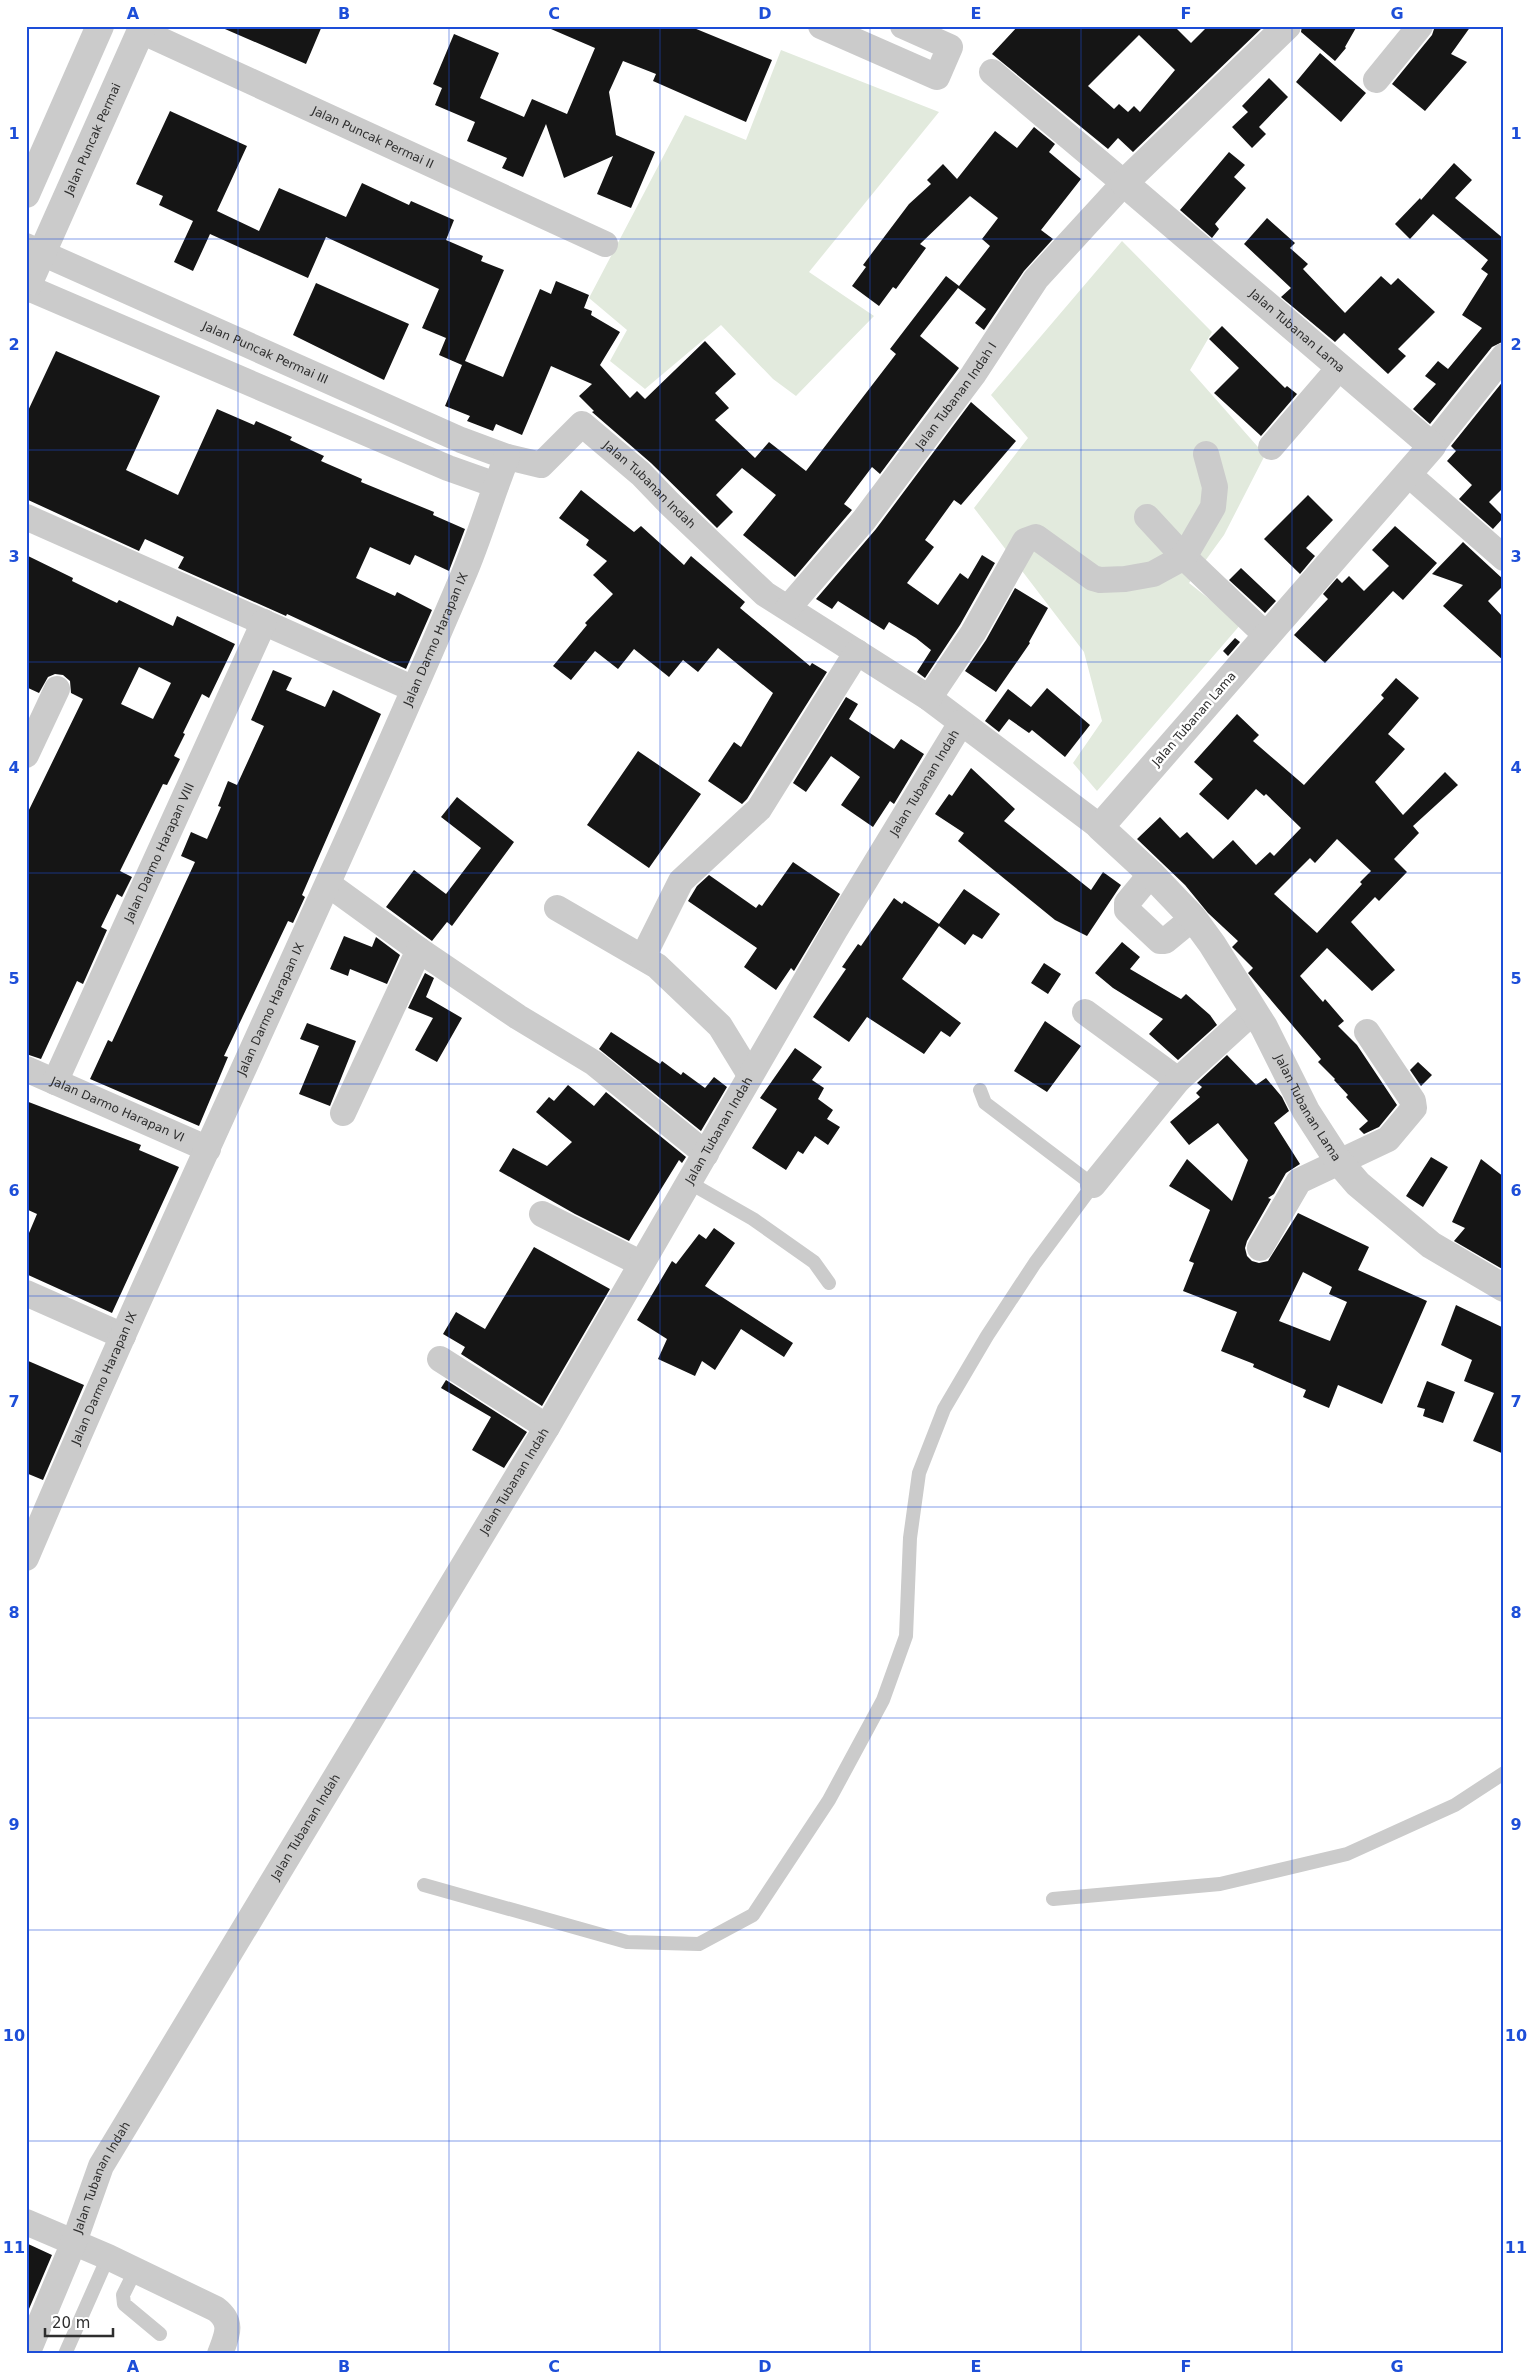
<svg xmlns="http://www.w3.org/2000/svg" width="1530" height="2380" viewBox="0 0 1530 2380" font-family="'DejaVu Sans',sans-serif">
	<rect width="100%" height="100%" fill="#fff"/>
	<path fill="#e2eadd" d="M781,50L939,112L809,272L874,316L796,396L773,379L721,325L645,389L610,361L627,330L589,298L685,115L746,140Z
		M1122,241L1212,332L1190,370L1265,455L1224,535L1189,583L1241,624L1097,791L1073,763L1102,721L1084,652L974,508L1028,438L991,395Z"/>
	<path fill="#151515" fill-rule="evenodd" d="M218,26H322L306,64Z
		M544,26H689L772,60L746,122L653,81L656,74L623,61L609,92L616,135L655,152L631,208L597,194L613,156L564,178L546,124L523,177L502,168L507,158L467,141L475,122L435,105L442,88L433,84L454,34L499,53L480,98L524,117L532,99L567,114L595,48Z
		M1018,26H1174L1191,43L1208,26H1264L1133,152L1118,138L1108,149L992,54ZM1139,35L1175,70L1140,112L1134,106L1128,112L1119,104L1114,109L1088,86Z
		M1302,26H1357L1345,47L1346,48L1335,61L1301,32Z
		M1435,26H1471L1451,54L1467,62L1425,111L1392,84L1432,35Z
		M1320,53L1366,93L1341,122L1296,82Z
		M1269,78L1288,97L1259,127L1266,134L1252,148L1232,127L1248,112L1242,106Z
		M170,111L247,146L217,211L259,231L279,188L346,217L362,183L409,205L411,201L454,220L446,240L483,256L481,261L504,270L465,361L503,377L540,289L551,294L556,281L589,295L584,308L592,311L591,315L620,332L600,365L630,398L637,391L645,399L705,341L736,374L715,393L729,408L715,420L755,458L769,442L806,471L896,354L890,349L946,276L959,286L990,246L982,239L998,218L970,196L920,244L926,248L896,289L893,287L879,306L852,286L866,267L863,265L909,204L931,184L927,180L943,164L957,179L995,131L1017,148L1034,127L1055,144L1049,152L1081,179L1041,230L1053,239L1024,271L984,330L975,323L986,309L958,288L920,336L959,368L880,474L872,467L844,504L852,510L795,577L743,535L776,495L742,468L716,495L733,512L717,528L651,463L592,412L594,411L579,396L592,384L551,366L522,435L496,424L493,431L467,421L470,416L445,406L462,365L439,355L446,338L422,328L439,289L326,237L308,278L210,234L193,271L174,262L193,221L159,205L163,196L136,184Z
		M1229,152L1245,165L1234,177L1246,188L1215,224L1219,229L1212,238L1180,210Z
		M1454,163L1472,180L1455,198L1504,239V341L1492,347L1430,424L1413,409L1436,384L1425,376L1438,361L1448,369L1482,328L1462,315L1488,274L1481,269L1488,260L1433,214L1410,239L1395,224L1420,198L1421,200Z
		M1267,218L1295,243L1290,248L1308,264L1303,269L1345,313L1381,276L1391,285L1398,278L1435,312L1398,349L1406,356L1388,374L1344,333L1335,342L1281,297L1291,288L1244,244Z
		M316,283L409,324L384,380L293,335Z
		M1222,326L1285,388L1287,386L1297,394L1261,436L1214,393L1239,368L1209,339Z
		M56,351L160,396L126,470L178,495L217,409L254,425L256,421L292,437L290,440L324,456L321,461L362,479L361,482L434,512L433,515L465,529L449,571L415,555L410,565L370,547L356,578L395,596L397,592L432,610L406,669L287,614L286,616L178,568L184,557L145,539L139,551L26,499V415Z
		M1504,380V487L1489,502L1504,517L1493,529L1459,499L1472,485L1447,461L1456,451L1451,446Z
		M971,402L1016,441L961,505L954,500L925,540L934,547L907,583L938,605L960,573L968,579L982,555L995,563L960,625L925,678L917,672L931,650L916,638L889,622L884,630L838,601L832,609L816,599L876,529Z
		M581,490L634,532L641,526L684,565L691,556L745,602L740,608L810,666L812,663L827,672L747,799L742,804L708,781L734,742L741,747L773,693L718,648L698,672L683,660L669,677L634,649L618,669L595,651L571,680L553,666L587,625L585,623L613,594L593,575L607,561L586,545L589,540L559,518Z
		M1308,495L1333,520L1306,548L1315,556L1300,574L1264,539Z
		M1395,526L1437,563L1403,600L1393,591L1325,663L1294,635L1328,599L1323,594L1337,578L1342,583L1349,576L1364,591L1389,566L1372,550Z
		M1463,542L1504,580V585L1488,601L1504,618V661L1443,606L1463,585L1432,574Z
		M26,555L73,578L72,581L117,603L119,600L173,626L177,616L235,644L209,698L202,694L183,733L185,734L174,756L180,759L167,785L163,784L120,871L132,877L122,897L117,894L101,927L107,930L83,984L77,981L41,1059L26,1054V816L83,699L71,693L70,681L63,675L55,674L48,677L39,693L26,687ZM139,667L171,683L153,719L121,704Z
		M1241,568L1276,601L1265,613L1229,580Z
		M1015,588L1048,608L1029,642L1030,643L996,692L965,671L986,640Z
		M1235,638L1240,642L1228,656L1223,651Z
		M273,670L292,678L286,690L325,707L333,690L381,714L302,895L305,897L293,923L288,921L224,1056L228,1057L199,1126L90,1079L108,1040L112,1042L195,862L181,856L191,832L207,839L221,807L218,806L228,781L237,785L264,726L251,720Z
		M1396,678L1419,698L1388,734L1405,749L1375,782L1403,815L1445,772L1458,785L1413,826L1419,833L1394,859L1407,872L1379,901L1375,897L1351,922L1395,970L1372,991L1327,948L1300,976L1323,1002L1325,999L1344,1021L1338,1026L1357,1045L1397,1105L1379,1127L1364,1134L1359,1129L1368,1121L1346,1097L1348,1095L1334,1080L1335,1079L1318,1062L1321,1059L1253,979L1248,973L1253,968L1232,947L1238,941L1208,913L1185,885L1137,839L1160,817L1180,838L1187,832L1213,859L1233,840L1256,865L1270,852L1274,856L1301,828L1266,794L1264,796L1256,789L1228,820L1199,794L1213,779L1194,762L1237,714L1259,735L1253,741L1304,785L1384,698L1381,695ZM1337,839L1371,871L1360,882L1362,884L1317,933L1274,894L1310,858L1315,863Z
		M1047,688L1090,725L1065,757L1032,730L1029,733L1009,719L999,732L985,721L1008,689L1031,707Z
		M846,697L858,704L849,719L894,749L901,739L924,754L894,804L890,801L873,827L841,805L860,777L831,756L806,792L793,783Z
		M638,751L701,794L649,868L587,825Z
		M971,768L1015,809L1004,821L1091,890L1103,872L1121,885L1087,936L1055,920L958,841L964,833L935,814L949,794L952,796Z
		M457,797L514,842L452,926L447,922L432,941L386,907L414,870L446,894L481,848L441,817Z
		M793,862L840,894L794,971L791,968L776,990L744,967L757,948L688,901L697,886L709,875L756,908L759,904L762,906Z
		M964,889L1000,914L982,939L973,934L965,945L939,926L902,979L961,1023L950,1037L941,1031L924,1054L867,1017L849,1042L813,1017L846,969L842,967L858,944L861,946L894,898L902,904L904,901L939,924Z
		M344,936L372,947L376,937L400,955L387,984L350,969L348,976L330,969Z
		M1122,942L1140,957L1130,969L1181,999L1186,994L1210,1015L1217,1025L1178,1060L1149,1034L1163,1019L1113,988L1095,973Z
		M1044,963L1061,974L1048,994L1031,983Z
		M425,973L434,978L426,997L462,1018L437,1062L415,1050L433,1018L408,1008Z
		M1045,1021L1081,1046L1047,1092L1014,1071Z
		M307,1023L356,1041L330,1106L299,1094L319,1046L300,1039Z
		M611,1032L660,1064L662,1061L681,1075L683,1072L705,1088L714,1077L727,1087L701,1131L599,1049Z
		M795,1048L822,1067L812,1080L824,1088L818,1099L833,1110L827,1119L840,1127L828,1145L815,1136L803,1154L798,1151L786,1170L752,1148L777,1109L760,1098Z
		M1227,1055L1256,1085L1266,1078L1282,1097L1289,1111L1274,1123L1300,1164L1286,1173L1274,1194L1268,1198L1271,1199L1247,1241L1245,1248L1247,1256L1252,1261L1259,1263L1268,1261L1298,1213L1369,1247L1358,1270L1427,1301L1382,1404L1338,1385L1329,1408L1303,1397L1306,1390L1253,1367L1254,1364L1221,1351L1237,1312L1183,1291L1194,1263L1189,1261L1210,1210L1169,1186L1187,1159L1232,1201L1248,1160L1218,1123L1189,1145L1170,1122L1200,1097L1196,1093L1202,1087L1197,1083ZM1303,1272L1332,1287L1329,1294L1347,1302L1330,1341L1279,1321Z
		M1418,1062L1432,1075L1421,1086L1410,1070Z
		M568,1085L594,1106L606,1092L686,1157L682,1163L679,1160L629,1241L575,1214L499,1171L513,1148L547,1166L572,1142L536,1112L549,1097L554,1101Z
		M26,1101L141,1145L139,1150L179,1167L112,1313L26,1274V1240L37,1214L26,1209Z
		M1431,1157L1448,1167L1423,1207L1406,1196Z
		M1481,1159L1504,1177V1270L1454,1241L1465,1228L1452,1222Z
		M714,1228L735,1243L705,1286L793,1343L784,1357L741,1329L715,1370L702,1361L695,1376L658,1359L667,1339L637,1320L672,1261L676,1264L699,1234L706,1239Z
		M534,1247L610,1289L542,1406L461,1354L465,1347L443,1334L456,1312L485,1329Z
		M1456,1305L1504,1328V1454L1473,1441L1494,1393L1464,1381L1472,1360L1441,1345Z
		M26,1360L84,1385L43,1480L26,1473Z
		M446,1380L527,1432L504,1468L472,1450L491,1417L441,1388Z
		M1427,1381L1455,1392L1443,1423L1423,1416L1425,1409L1417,1407Z
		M26,2243L52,2255L26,2316Z"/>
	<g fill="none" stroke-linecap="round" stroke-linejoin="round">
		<path stroke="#cbcbcb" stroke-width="14" d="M690,1183L753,1219L814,1262L829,1283
			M424,1885L627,1942L699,1944L753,1915L829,1800L883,1700L906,1636L910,1538L919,1473L944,1409L987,1336L1035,1263L1093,1185L985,1103L980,1090
			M1053,1899L1220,1884L1347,1854L1455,1805L1504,1773
			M135,2271L123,2295L124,2304L160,2334
			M65,2354L108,2257"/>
		<g stroke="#cbcbcb" stroke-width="26">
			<path d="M821,26L937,77L950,47L903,26"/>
			<path id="s1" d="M141,31L605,244"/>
			<path d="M1376,80L1420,26"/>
			<path id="s2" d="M26,246L461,440L507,457L541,465L582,424L641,474L669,503L765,594L929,698L1100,827"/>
			<path d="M26,287L448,468L496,485"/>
			<path d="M1432,446L1504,356"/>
			<path d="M1271,447L1340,367"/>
			<path d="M1408,474L1504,558"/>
			<path d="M26,517L414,689"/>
			<path d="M1147,517L1184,557L1267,636"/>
			<path id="s3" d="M788,608L864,520L973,375L1036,279L1124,183L992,72"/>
			<path d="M929,698L973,633L1025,541L1036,537L1093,578L1100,580L1125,579L1153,574L1184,557L1213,507L1215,487L1206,454"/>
			<path d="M26,755L57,689"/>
			<path d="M1151,874L1127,903V910L1160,941H1165L1193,918"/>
			<path d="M328,884L419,950L518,1017L594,1063L706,1154"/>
			<path d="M557,908L657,966L720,1026L750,1075"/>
			<path d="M643,957L681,881L759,809L857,652"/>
			<path d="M1085,1012L1178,1080"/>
			<path id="s4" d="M26,1069L208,1149"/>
			<path id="s5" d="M55,1082L264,622"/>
			<path d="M343,1113L419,950"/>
			<path d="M1093,1185L1178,1080L1254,1011"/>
			<path d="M542,1214L640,1263"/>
			<path d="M1260,1248L1299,1181L1388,1139L1414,1108L1413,1101L1367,1032"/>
			<path d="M26,1293L123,1336"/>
			<path d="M440,1359L547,1427"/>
			<path id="s6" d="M26,1558C166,1228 323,905 463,576C480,537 491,496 507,457"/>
			<path d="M26,2222L108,2257L216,2309C234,2323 227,2335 220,2354"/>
			<path id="s7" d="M27,2354L74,2242L101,2166L547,1427L835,930L961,723"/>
		</g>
		<g stroke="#cbcbcb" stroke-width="28">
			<path id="s8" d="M1287,26L1124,183L1432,446L1100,827L1151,874L1193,918L1212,944L1264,1027L1306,1111L1339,1162L1358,1184L1431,1245L1504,1288"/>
			<path d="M26,194L100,26"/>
			<path id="s9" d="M26,289L143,26"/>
		</g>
	</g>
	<path fill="none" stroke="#1d4ed8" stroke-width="1" stroke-opacity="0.55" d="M238,26V2354M449,26V2354M660,26V2354M870,26V2354M1081,26V2354M1292,26V2354M26,239H1504M26,450H1504M26,662H1504M26,873H1504M26,1084H1504M26,1296H1504M26,1507H1504M26,1718H1504M26,1930H1504M26,2141H1504"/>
	<g text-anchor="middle" stroke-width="5" stroke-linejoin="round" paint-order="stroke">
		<g font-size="12" fill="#2e2e2e" stroke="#fff">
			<text dy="4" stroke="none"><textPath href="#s1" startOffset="255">Jalan Puncak Permai II</textPath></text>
			<text dy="4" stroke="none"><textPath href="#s9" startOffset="164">Jalan Puncak Permai</textPath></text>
			<text dy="4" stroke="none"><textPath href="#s8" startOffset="454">Jalan Tubanan Lama</textPath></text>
			<text dy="4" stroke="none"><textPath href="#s2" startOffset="262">Jalan Puncak Permai III</textPath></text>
			<text dy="4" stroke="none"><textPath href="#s3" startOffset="271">Jalan Tubanan Indah I</textPath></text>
			<text dy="4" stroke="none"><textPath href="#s2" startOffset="709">Jalan Tubanan Indah</textPath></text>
			<text dy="4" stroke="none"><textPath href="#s6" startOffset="1006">Jalan Darmo Harapan IX</textPath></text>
			<text transform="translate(1194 719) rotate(-49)" y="4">Jalan Tubanan Lama</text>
			<text dy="4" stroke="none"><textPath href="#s7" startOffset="1812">Jalan Tubanan Indah</textPath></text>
			<text dy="4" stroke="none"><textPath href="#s5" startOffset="252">Jalan Darmo Harapan VIII</textPath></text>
			<text dy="4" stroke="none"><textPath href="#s6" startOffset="601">Jalan Darmo Harapan IX</textPath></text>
			<text dy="4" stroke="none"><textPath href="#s8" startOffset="1489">Jalan Tubanan Lama</textPath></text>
			<text dy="4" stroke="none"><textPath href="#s4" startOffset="100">Jalan Darmo Harapan VI</textPath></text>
			<text dy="4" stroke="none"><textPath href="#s7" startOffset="1408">Jalan Tubanan Indah</textPath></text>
			<text dy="4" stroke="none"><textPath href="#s6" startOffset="196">Jalan Darmo Harapan IX</textPath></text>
			<text dy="4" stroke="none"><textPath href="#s7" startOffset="1002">Jalan Tubanan Indah</textPath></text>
			<text dy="4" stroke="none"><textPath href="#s7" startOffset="598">Jalan Tubanan Indah</textPath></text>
			<text dy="4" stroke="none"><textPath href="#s7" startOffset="192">Jalan Tubanan Indah</textPath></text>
		</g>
	</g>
	<rect width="1530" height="2380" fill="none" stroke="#ffffff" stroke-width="55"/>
	<path d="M45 2328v8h68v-8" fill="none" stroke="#2e2e2e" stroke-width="2.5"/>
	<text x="52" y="2328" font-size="15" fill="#2e2e2e" stroke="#ffffff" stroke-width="4" paint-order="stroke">20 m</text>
	<rect x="28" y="28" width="1474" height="2324" fill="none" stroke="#1d4ed8" stroke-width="2"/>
	<g font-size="16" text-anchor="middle" font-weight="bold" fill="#1d4ed8">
		<text x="133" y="19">A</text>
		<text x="344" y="19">B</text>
		<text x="554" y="19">C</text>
		<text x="765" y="19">D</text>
		<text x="976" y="19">E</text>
		<text x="1186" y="19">F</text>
		<text x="1397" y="19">G</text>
		<text x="14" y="139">1</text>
		<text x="1516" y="139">1</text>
		<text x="14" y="350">2</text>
		<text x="1516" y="350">2</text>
		<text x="14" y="562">3</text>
		<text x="1516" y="562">3</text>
		<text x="14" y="773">4</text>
		<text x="1516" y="773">4</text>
		<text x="14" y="984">5</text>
		<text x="1516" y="984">5</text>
		<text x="14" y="1196">6</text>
		<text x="1516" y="1196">6</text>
		<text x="14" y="1407">7</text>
		<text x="1516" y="1407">7</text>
		<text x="14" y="1618">8</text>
		<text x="1516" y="1618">8</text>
		<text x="14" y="1830">9</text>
		<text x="1516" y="1830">9</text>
		<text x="14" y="2041">10</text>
		<text x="1516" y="2041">10</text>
		<text x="14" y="2253">11</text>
		<text x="1516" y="2253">11</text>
		<text x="133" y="2372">A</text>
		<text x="344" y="2372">B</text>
		<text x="554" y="2372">C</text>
		<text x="765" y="2372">D</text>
		<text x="976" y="2372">E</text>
		<text x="1186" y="2372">F</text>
		<text x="1397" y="2372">G</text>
	</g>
</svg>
